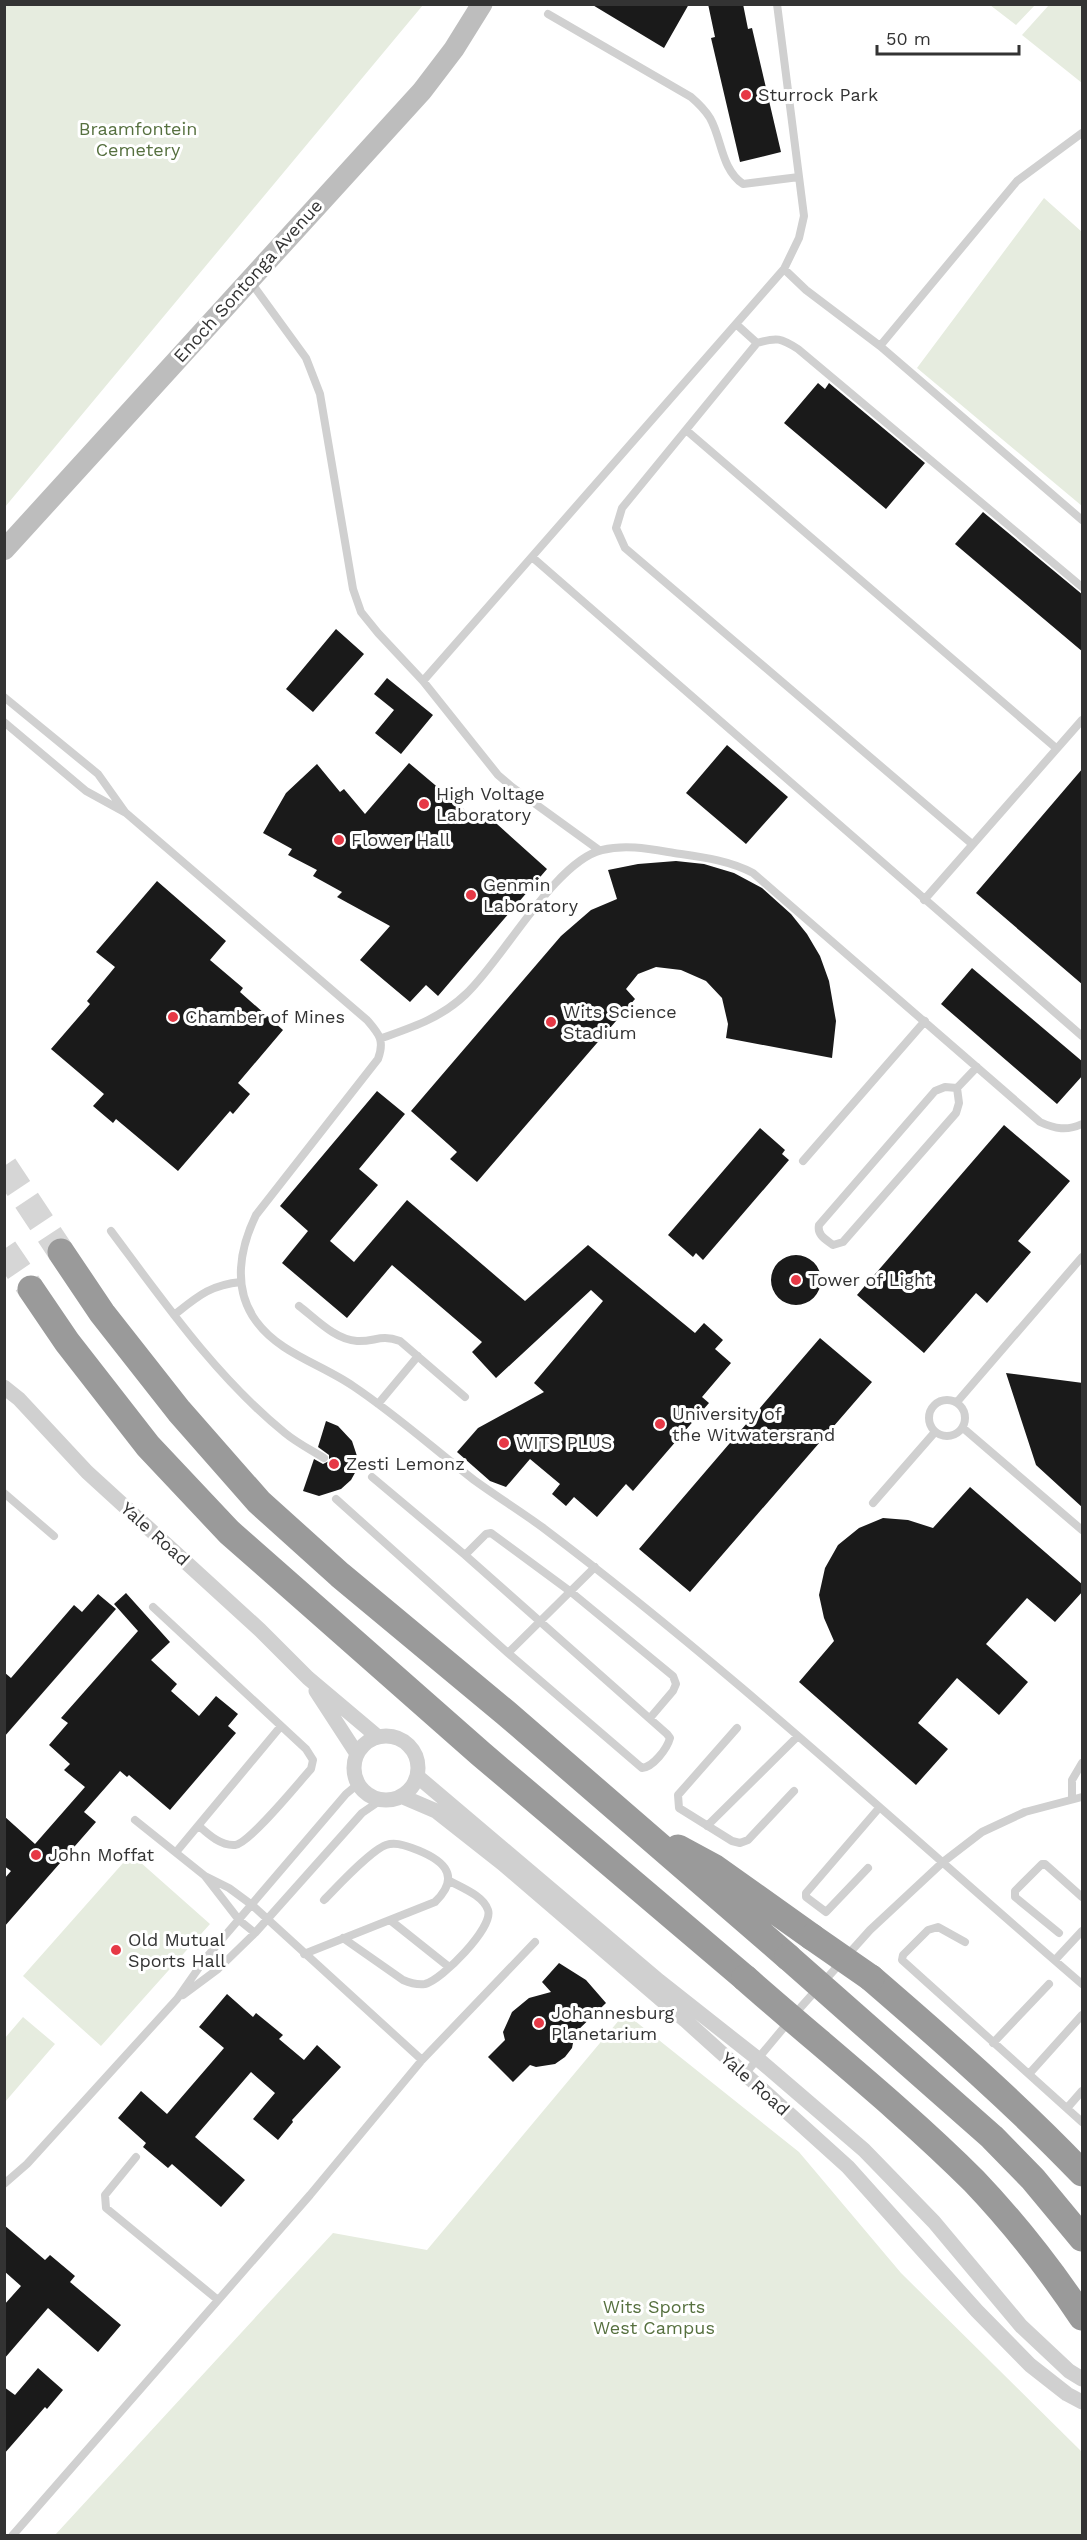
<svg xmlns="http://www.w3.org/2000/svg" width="1087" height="2540" viewBox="0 0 1087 2540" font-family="'Work Sans',sans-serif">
	<rect width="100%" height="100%" fill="#fff"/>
	<path fill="#e6ecdf" d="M5,4L423,5L5,507L4,5Z
		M990,5H1035L1016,25Z
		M1049,5H1082V83L1022,35Z
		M1044,198L1082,232V506L917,368Z
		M131,1854L210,1924L101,2046L23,1976Z
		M625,2013L799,2152L901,2273L1082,2452V2535H55L333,2233L427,2250Z
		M23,2017L55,2044L5,2102V2038Z"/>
	<path fill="#1a1a1a" d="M591,4H689L664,48Z
		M708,4H743L748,29L752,28L781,152L740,162L711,38L715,37Z
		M818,383L825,389L829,383L925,463L886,509L784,423Z
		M983,512L1083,595V652L955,544Z
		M336,629L364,654L313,712L286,689Z
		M387,678L433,715L401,754L375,733L394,710L374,694Z
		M727,745L788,797L746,844L686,793Z
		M409,763L480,823L487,815L547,869L438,996L426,985L410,1002L360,960L390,926L337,897L342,892L313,876L317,870L288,855L292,849L263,833L286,793L317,764L340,792L344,789L365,814Z
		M1083,768V985L976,893Z
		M676,861L704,864L734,873L762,888L791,914L807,934L820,956L829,981L836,1021L832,1058L726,1038L728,1024L722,998L706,981L681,970L656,967L638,974L626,989L635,999L477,1182L450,1159L457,1152L411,1111L561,936L591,910L617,899L608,870L638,864Z
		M157,881L226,941L210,960L243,988L240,992L283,1030L238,1083L250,1094L233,1114L230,1111L178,1171L116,1119L113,1123L93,1106L104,1094L51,1049L90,1004L87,1001L115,967L96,952Z
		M972,968L1083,1062V1075L1057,1104L941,1004Z
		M377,1091L405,1114L359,1169L378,1185L330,1241L354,1262L407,1200L525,1301L588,1245L695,1333L704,1323L723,1340L715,1349L731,1363L702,1397L709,1403L633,1491L626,1484L597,1517L574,1497L566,1506L552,1494L560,1484L530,1459L506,1487L490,1481L457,1452L478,1428L544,1392L534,1383L603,1301L591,1290L496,1378L472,1352L482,1342L392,1265L347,1318L282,1263L308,1231L280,1206Z
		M1004,1125L1070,1181L1018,1241L1031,1252L987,1303L976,1293L924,1353L857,1295Z
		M760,1128L785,1150L782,1154L789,1160L703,1260L696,1253L693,1257L668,1235Z
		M771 1280a25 25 0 1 1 50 0a25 25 0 1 1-50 0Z
		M820,1338L872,1382L690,1592L639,1549Z
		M1006,1373L1083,1383V1508L1036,1465Z
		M326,1421L338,1426L352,1441L357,1456L356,1471L351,1480L341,1489L319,1496L303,1491L314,1459L323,1464L329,1461V1455L318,1447Z
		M970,1487L1083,1585V1591L1055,1622L1027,1598L986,1644L1028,1682L999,1715L957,1678L918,1723L948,1749L916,1785L799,1682L834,1641L824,1618L819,1595L825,1568L838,1545L859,1528L883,1518L908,1520L933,1528Z
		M126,1593L170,1642L151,1660L177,1684L171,1691L199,1716L216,1696L238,1714L228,1726L236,1733L170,1810L129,1775L127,1777L120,1771L84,1812L96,1822L4,1927V1879L11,1871L4,1866V1816L35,1844L85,1787L64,1770L70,1764L49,1745L68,1723L61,1718L138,1631L114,1604Z
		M98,1594L116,1609L4,1737V1672L11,1678L74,1605L82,1612Z
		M559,1963L586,1980L606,2003L575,2033L572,2048L565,2057L555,2064L536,2067L530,2065L513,2082L488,2057L505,2040L503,2032L512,2012L529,1998L551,1992L542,1982Z
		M227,1994L253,2017L256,2013L283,2035L279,2039L304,2060L317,2045L341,2067L292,2120L293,2122L278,2140L253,2119L275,2093L251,2072L195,2137L245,2180L221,2207L172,2164L168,2168L143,2147L146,2143L118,2118L141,2091L167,2114L224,2048L199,2027Z
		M4,2225L45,2260L50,2255L75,2276L70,2282L121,2325L98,2352L48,2308L4,2359V2305L21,2286L4,2271Z
		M38,2368L63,2390L47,2409L45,2407L4,2454V2387L15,2395Z"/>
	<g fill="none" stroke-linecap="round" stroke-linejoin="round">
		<path stroke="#d6d6d6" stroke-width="27" stroke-dasharray="27 14" stroke-linecap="butt" d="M4,1166L61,1252
			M4,1249L31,1289"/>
		<path stroke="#d0d0d0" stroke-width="8" d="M548,14L691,97C698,103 705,110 710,118C722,139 721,169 743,184L799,177
			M784,269L806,290L880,346L1082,520
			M250,281L306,358L320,394L353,589L361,612L378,633L423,681L498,775L512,787L599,850
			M736,324L757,343L622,508L616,528L625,548L972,844
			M757,343C777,337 781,338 798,349L1082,587
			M880,346L1017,181L1082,133
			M686,430L1056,748
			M532,557L1082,1036
			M423,681L784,269L799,238L804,216L777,4
			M4,697L98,774L125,812
			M4,722L86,791L126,813L367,1020C379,1034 385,1040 378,1059L256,1215C240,1248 232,1288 256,1321C279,1353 321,1364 353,1386C395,1414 434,1449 474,1480C496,1496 520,1511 542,1527C729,1668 904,1831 1082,1984
			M924,900L1082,720
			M382,1038C413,1027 441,1018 466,994C502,961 555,861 602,850C626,844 650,849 674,853C701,857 728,860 753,873L1040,1122C1055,1129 1067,1131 1082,1124
			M957,1088L945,1087L935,1091L819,1225C817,1235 825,1239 833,1245L843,1242L956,1113L959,1103L957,1088L977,1067
			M803,1161L925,1021
			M111,1231C164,1302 216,1377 285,1433C297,1443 311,1450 324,1458
			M299,1306C315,1318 335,1340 357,1341C375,1342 380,1334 400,1341L465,1397
			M174,1315C198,1296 210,1285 241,1282
			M929 1418a18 18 0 1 1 36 0a18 18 0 1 1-36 0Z
			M957,1402L1082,1257
			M378,1404L418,1356
			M963,1428L1082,1530
			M4,1493L54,1536
			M336,1499L508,1653L642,1768C653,1767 667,1749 670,1738L667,1734L465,1555L372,1477
			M873,1503L935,1432
			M465,1555L486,1534L491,1533L571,1592L673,1676L676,1684L673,1691L650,1718
			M153,1607L306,1749L313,1760L311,1769C299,1782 250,1843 235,1845C221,1846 209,1835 199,1826
			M508,1653L595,1567
			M737,1728L678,1795L679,1808L732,1841L740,1843L748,1840L794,1791
			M1072,1799V1780L1082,1763
			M135,1820L205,1876L239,1920L255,1933
			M707,1826L797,1737
			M177,1851L281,1726
			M868,1868L826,1912L806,1897V1893L879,1808
			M205,1876L229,1888L252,1905L422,2060
			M390,1920L449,1967
			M1059,1933L1015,1897V1891L1042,1864H1045L1082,1897
			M343,1938L403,1980C410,1983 417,1985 425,1984C442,1980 494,1927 488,1910C483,1895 460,1887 448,1880
			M965,1942L938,1927L928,1930L903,1955L902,1960L1082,2122
			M304,1954L435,1902C464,1874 440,1858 412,1848C403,1845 395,1842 386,1845C371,1850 337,1887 324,1900
			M1055,1960L1082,1931
			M183,1995L218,1969L255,1933L362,1813L381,1800
			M993,2043L1049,1984
			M745,2074L801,2007L870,1930L943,1862L982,1832L1025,1812L1082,1797
			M1029,2074L1082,2015
			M1068,2107L1082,2091
			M136,2157L105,2195L106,2208L218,2300
			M4,2184L27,2164L177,1999L205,1959L346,1794L358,1784
			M12,2536L310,2195L422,2060L535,1942"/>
		<path stroke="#d0d0d0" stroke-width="15" d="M4,1387L19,1399L87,1472L260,1630L308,1678L378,1737
			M316,1691L357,1754
			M354 1768a32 32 0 1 1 64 0a32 32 0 1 1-64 0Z
			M417,1776L659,1981L758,2059L864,2150L934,2222L1021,2326L1069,2371L1082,2379
			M401,1796L436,1811L502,1863L685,2020L848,2167L977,2311L1030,2365L1067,2394L1082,2402"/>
		<path stroke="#bdbdbd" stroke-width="21" d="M4,550L422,91L454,49L482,4"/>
		<path stroke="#9a9a9a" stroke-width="27" d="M61,1252L102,1313L179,1411L259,1502L340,1575L506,1713L788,1957
			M31,1289L67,1342L148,1446L229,1532L481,1754L745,1978
			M678,1848L715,1868L812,1937
			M871,1978C944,2041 1016,2104 1082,2173"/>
		<path stroke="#9a9a9a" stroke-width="27" d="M812,1937L871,1978
			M788,1957L992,2137L1033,2179L1082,2238
			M745,1978C821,2045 902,2109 974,2181C1014,2223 1050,2269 1082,2317"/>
	</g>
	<g fill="#e63946" stroke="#fff" stroke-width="2">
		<circle cx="746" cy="95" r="6"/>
		<circle cx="424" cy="804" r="6"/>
		<circle cx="339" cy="840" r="6"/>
		<circle cx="471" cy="895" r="6"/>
		<circle cx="173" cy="1017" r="6"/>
		<circle cx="551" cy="1022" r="6"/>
		<circle cx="796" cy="1280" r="6"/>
		<circle cx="660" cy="1424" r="6"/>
		<circle cx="504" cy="1443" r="6"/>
		<circle cx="334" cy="1464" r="6"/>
		<circle cx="36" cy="1855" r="6"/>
		<circle cx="116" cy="1950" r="6"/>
		<circle cx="539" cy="2023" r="6"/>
	</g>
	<g text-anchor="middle" stroke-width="6" stroke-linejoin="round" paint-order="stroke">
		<g font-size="18" fill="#333" stroke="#fff" text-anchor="start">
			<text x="758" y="101">Sturrock Park</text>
			<text x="436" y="800">High Voltage<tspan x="436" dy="21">Laboratory</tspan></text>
			<text x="351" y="846">Flower Hall</text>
			<text x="483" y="891">Genmin<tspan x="483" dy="21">Laboratory</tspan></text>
			<text x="563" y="1018">Wits Science<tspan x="563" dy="21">Stadium</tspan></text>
			<text x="185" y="1023">Chamber of Mines</text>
			<text x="808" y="1286">Tower of Light</text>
			<text x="672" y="1420">University of<tspan x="672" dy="21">the Witwatersrand</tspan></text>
			<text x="516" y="1449">WITS PLUS</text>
			<text x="346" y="1470">Zesti Lemonz</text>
			<text x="48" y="1861">John Moffat</text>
			<text x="128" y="1946">Old Mutual<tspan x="128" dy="21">Sports Hall</tspan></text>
			<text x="551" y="2019">Johannesburg<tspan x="551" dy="21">Planetarium</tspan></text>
		</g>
		<g font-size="18" fill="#56703f" stroke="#fff">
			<text x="138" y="135">Braamfontein<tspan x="138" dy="21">Cemetery</tspan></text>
			<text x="654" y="2313">Wits Sports<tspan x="654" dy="21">West Campus</tspan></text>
		</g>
		<g font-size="18" fill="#333" stroke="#fff">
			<text transform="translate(248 281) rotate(-48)" y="6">Enoch Sontonga Avenue</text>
			<text transform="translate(155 1534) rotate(42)" y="6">Yale Road</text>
			<text transform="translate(755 2084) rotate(42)" y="6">Yale Road</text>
		</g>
	</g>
	<rect width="1087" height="2540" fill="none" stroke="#333333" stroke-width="12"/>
	<path d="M877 45v9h142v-9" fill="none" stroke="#333333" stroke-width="3"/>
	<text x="886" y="45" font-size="18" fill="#333333" stroke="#ffffff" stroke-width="4.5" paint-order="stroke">50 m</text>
</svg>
